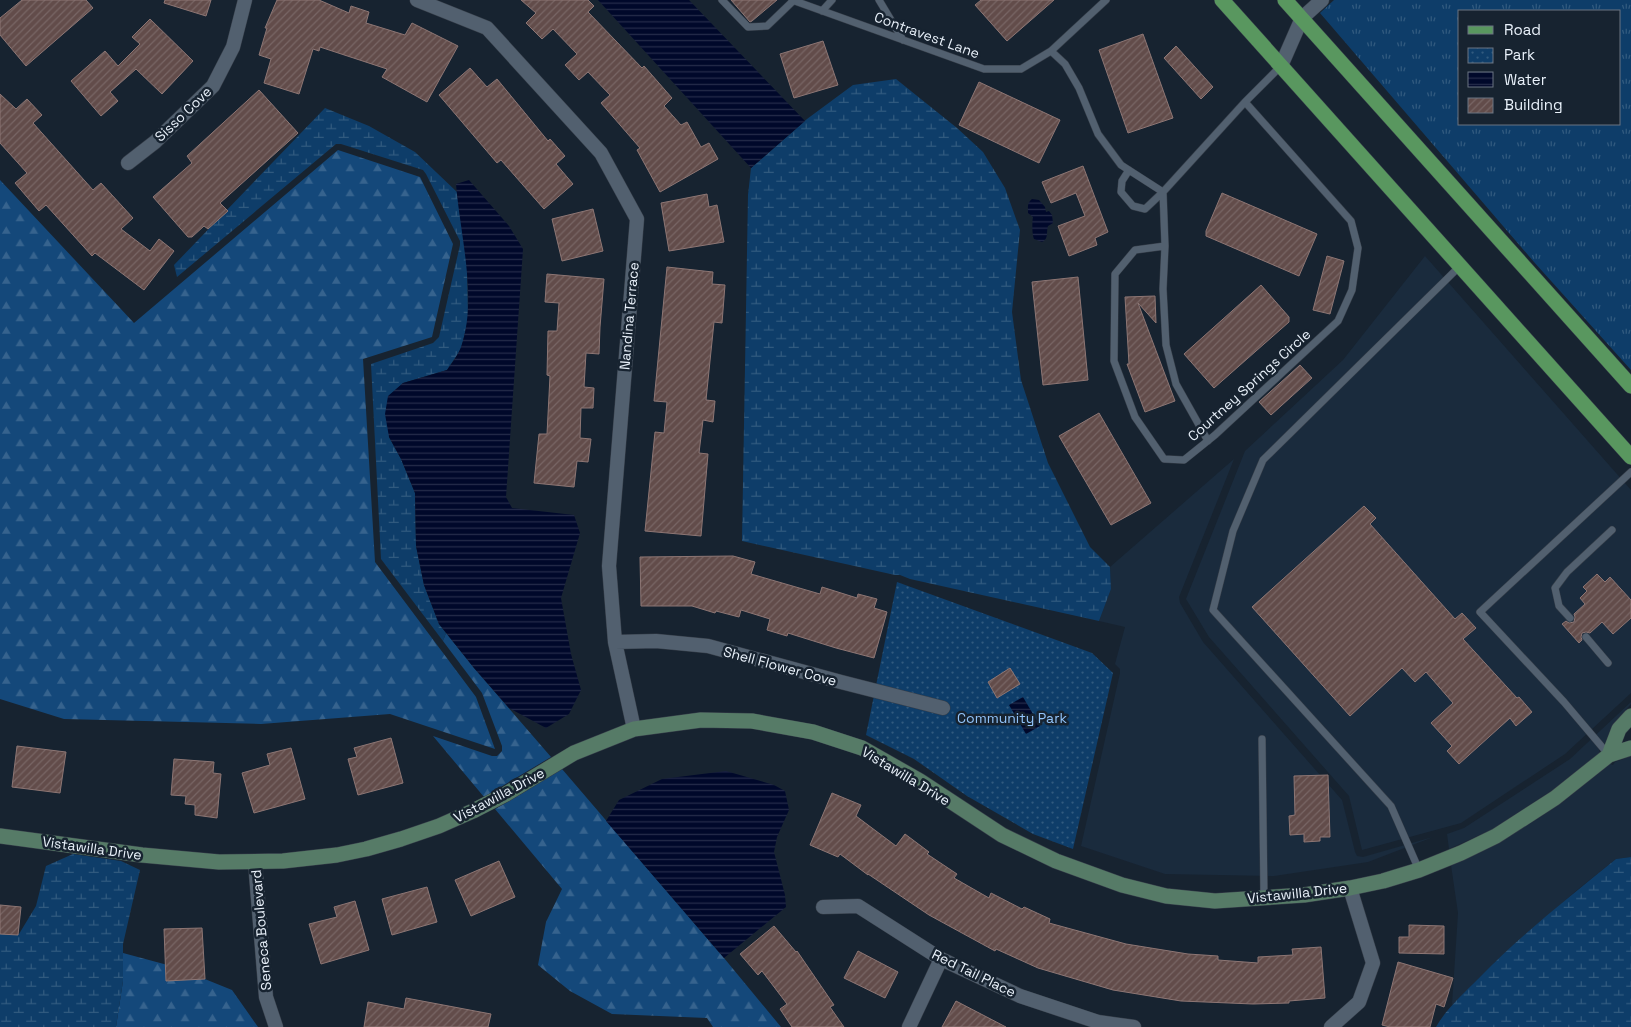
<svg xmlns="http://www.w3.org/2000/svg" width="1631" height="1027" viewBox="0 0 1631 1027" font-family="'Space Grotesk',sans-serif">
	<defs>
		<pattern id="grass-tufts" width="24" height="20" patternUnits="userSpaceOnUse" patternTransform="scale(1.25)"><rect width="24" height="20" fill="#0e3d69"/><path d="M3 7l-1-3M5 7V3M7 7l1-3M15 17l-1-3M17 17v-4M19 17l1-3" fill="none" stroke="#315a7f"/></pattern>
		<pattern id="forest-firs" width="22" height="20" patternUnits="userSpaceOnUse" patternTransform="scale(1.25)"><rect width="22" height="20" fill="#14487a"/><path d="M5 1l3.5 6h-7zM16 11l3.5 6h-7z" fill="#36638e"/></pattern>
		<pattern id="wetland-marsh" width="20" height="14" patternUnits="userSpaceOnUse" patternTransform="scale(1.25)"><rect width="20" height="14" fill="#0e3d69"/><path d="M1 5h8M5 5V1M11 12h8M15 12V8" fill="none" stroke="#315a7f"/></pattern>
		<pattern id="park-dots" width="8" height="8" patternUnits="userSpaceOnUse" patternTransform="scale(1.25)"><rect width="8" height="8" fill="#0e3d69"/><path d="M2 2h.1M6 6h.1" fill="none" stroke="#315a7f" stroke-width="1.8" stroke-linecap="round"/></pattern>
		<pattern id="water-rules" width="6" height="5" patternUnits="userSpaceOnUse" patternTransform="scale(1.25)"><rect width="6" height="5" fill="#00082a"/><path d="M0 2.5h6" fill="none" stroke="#252c4a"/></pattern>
		<pattern id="building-hatch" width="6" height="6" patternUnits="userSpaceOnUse" patternTransform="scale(1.25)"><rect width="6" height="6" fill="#624c4a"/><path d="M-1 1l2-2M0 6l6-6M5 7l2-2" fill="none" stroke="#786665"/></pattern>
	</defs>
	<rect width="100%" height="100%" fill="#172330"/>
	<path fill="#1a2b3d" d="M1425,256L1631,490V693L1565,754L1461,823L1362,850L1349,796L1209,637L1186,599L1245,451L1343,360Z
		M1234,459L1179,597L1180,603L1203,642L1342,800L1355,852L1357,856L1363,857L1433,837L1368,862L1274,876L1165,874L1081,846L1120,673V669L1115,664L1125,627L1099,621L1111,589L1110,567Z
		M1631,702V704L1613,724L1603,749L1599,750L1600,753L1551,791L1493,829L1449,849L1447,834L1464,828L1570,759Z
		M1631,756V857L1616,859L1576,891L1495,962L1452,1005L1458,913L1451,865L1499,843L1560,804L1610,764L1613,765L1615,762Z"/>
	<path fill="url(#grass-tufts)" fill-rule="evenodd" d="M1334,0H1631V370L1534,262L1320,13ZM1620,11V124H1460V11Z"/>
	<path fill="url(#forest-firs)" d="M338,150L420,177L453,244L432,337L363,359L375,562L476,697L495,749L390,714L261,724L64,719L0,699V180L134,323Z
		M446,633L474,668L551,757L484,797L433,736L492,756H497L502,751V746L482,693L443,641Z
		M562,769L724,958L781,1027H713L707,1018L612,1014L570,991L538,965L546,922L562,889L495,809L516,797Z
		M123,953L175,967L232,990L258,1027H116L123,981Z"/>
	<path fill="url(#wetland-marsh)" d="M896,79L957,128L983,152L1005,188L1020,230L1012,312L1021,380L1048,463L1090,547L1110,567L1111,589L1099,621L910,579L900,575H895L742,541L748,195L751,168L807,119L853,85Z
		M325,108L369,126L415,152L457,192L467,262L468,320L461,349L447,370L403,383L389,396V437L401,459L415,493L416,546L424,585L439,624L446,633L443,641L381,559L371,364L433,343L439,337L460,245V241L426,174L423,170L341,144H336L177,277L174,265Z
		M73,854L121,861L140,870L123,944V981L116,1027H0V933L19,934L36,906L46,866Z
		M1631,857V1027H1436C1447,1008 1463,994 1479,978C1521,935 1569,897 1616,859Z"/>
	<path fill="url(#park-dots)" d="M897,582L1092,653L1113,673L1073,849L1033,834L967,796L914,759L866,735Z"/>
	<path fill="url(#water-rules)" d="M598,0H689L805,121L751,168Z
		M469,180L509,226L523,249L506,497L512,508L574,515L580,533L561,598L571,654L581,690L569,714L546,728L509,708L474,668L439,624L424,585L416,546L415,493L401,459L389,437L385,414L388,396L403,383L447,370C452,363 458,355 461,347C478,300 460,234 456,184Z
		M1032,199L1039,200L1045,207L1046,212L1049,211L1052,215L1053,223L1048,226C1046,232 1049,239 1042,242L1034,239C1032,235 1032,222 1033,217L1028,213C1028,207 1027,203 1032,199Z
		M1023,697L1040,726L1026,734L1009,705Z
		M726,771L774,785L785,791L789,810L777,837L774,852L785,895L786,907L724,958L606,821L619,800L662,779Z"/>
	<path fill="url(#building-hatch)" stroke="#8d7674" d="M22,0H86L93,8L26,66L0,35V18Z
		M165,0H211L206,16L164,3Z
		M277,0H319L349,13L351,6L369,12L366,23L405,35L412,23L458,46L427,102L382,77L387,69L320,47L319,51L313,49L299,94L264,83L271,59L259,55L267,28H265Z
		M521,0H588L594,6L588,12L642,68L644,66L672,98L664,106L681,125L687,122L701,147L709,143L718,159L660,192L637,150L640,148L601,103L610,95L588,72L579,80L565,65L577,54L553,29L542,39L526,23L536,13Z
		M731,0H777L752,21L750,22Z
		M981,0H1054L1007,41L975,5Z
		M150,19L193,61L162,94L136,69L110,92L118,101L101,116L71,81L105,51L118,66L140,44L132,37Z
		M1143,34L1173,118L1128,133L1099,50Z
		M823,41L838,85L794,98L780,54Z
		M1176,46L1213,87L1201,99L1164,58Z
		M470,68L487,87L497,79L548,141L550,139L565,156L556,164L573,184L544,209L501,160L497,163L439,95Z
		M979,82L1060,120L1039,163L959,125Z
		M259,90L298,133L220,203L228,211L208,229L204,226L192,237H188L153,197L192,163L187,156Z
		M0,94L16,109L27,99L42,115L33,123L93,190L101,183L133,218L121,229L150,251L159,239L174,251L144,290L95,253L92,256L46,205L39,211L15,183L27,173L0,143Z
		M1083,166L1108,232L1095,238L1097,245L1069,256L1058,226L1085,216L1076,193L1051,203L1042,182Z
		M1222,193L1317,234L1299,276L1206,236V231Z
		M707,194L709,207L717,205L724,242L669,251L661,203Z
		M593,209L603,251L562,261L552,219Z
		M1327,256L1344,261L1330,314L1313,310Z
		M667,267L713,272L712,284L725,285L722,323L714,322L706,400L715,401L713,422L703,420L699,453L708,454L701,536L645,531L655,432L664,433L667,402L654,401Z
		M547,274L604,279L600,327L599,354L586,353L584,387L594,388L593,408H581L580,438L591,439L588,462L577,461L574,487L534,483L539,434H547L550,376L547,375L548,331H557L559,303L545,302Z
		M1078,277L1088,380L1043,385L1032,282Z
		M1261,285L1289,317V322L1214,388L1184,354Z
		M1155,296L1156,323L1138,303L1175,401L1145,412L1127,364H1129L1125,297Z
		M1300,365L1312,378L1271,415L1259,402Z
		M1099,413L1151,503L1111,525L1059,436Z
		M1364,506L1376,518L1370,524L1455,619L1462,613L1476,628L1463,639L1517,698L1519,697L1532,712L1516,726L1510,718L1459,764L1447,751L1452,746L1431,723L1453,703L1426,672L1415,682L1402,668L1350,716L1252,607Z
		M733,556L755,562L751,574L820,594L822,587L857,598L858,594L877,599L874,608L887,612L874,658L836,648L788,633L787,636L767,630L770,619L741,610L739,617L716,611L715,613L692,606H641L640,557Z
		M1597,574L1605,582L1610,577L1631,600V618L1613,634L1602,622L1590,633L1586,632L1582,633L1581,637L1582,640L1579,643L1562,624L1566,621L1569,623L1574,622L1575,617L1574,614L1585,604L1580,598L1587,591L1583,587Z
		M1010,668L1020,684L997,698L988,682Z
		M391,738L403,783L358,795L348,759L357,757L354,748Z
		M17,746L66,752L60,793L12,787Z
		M291,748L305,799L254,813L242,773L270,765L267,754Z
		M174,759L214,762L213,773L221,774L217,818L195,815V805L185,804L186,796L171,795Z
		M1328,775L1330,837H1320V841L1304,842V834L1290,835L1289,816L1295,815L1294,776Z
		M832,793L861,805L856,816L896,846L905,834L929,852L927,854L957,874L954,878L989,898L991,893L1022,909L1024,907L1050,919L1049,923L1126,944L1188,954L1218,956V960L1258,963V957L1293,955L1292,949L1321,947L1325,998L1289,1001V1003L1253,1004L1181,1001L1113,990L1038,968L996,949L995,951L929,915L868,874V875L840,854L838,857L810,845Z
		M499,861L515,897L471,916L455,880Z
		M427,887L437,922L392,935L382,899Z
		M355,901L369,950L321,964L309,924L337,917L334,907Z
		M0,905L21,907L18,935L0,934Z
		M1409,925L1444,926V954L1399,953V937H1409Z
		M774,926L796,952L797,951L834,1005L830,1007L844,1027H792L780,1009L787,1004L762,971L758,975L740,954Z
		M202,928L205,979L166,981L164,929Z
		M858,951L898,972L885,998L844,978Z
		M1398,962L1453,978L1444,1007L1436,1004L1430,1027H1390L1382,1025Z
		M406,998L491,1014L488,1027H364L368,1002L404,1009Z
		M956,1001L1006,1027H942Z"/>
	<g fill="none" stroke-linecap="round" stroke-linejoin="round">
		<defs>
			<path id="lane" d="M722,0L748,27L767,26L793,1
				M792,0L984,69H1021L1051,51L1106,0
				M879,0L903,40
				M822,11L832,0
				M1051,51L1065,64L1079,88L1098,134L1121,165L1163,192L1145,209L1133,206L1121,192L1122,181L1129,170
				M1245,102L1351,221L1358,248L1352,290L1338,321L1215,435L1184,460L1164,459L1135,417L1114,361L1115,274L1135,250L1165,246L1163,192L1245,102L1281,66
				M1165,246L1163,289L1166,345L1176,384L1208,441
				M1570,618L1559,606L1555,588L1567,572L1612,530
				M1586,637L1608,663
				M1262,739L1264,897
				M1608,754L1564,702L1480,612L1631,472
				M1419,870L1391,806L1213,610L1233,531L1263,460L1460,266"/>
			<path id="street" d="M417,0L487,28L601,153L637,219L609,566L615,642L634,729
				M1281,66L1302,18L1322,0
				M128,163L155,142L213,86L233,47L245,0
				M615,642L656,641L708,646L841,682L943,708
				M255,862L266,997L276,1027
				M823,907L858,906L941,959L1020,996L1098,1022L1134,1027
				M909,1027L941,959
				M1331,1027L1359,1002L1373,963L1350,888"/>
			<path id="secondary" d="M1609,755L1619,729L1631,716
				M0,836L142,855L219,862L283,861L337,855L366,849L401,839L439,826L473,811L506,794L574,753L634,729L701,720L752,721L813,732L862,748L920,781L1002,835L1056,861L1122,885L1166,896L1215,901L1304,895L1350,888L1383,881L1419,870L1461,853L1496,836L1555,798L1609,755L1631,748"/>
			<path id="primary" d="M1222,0L1631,457
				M1285,0L1631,386"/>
		</defs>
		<use href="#lane" stroke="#363e49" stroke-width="8"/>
		<use href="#street" stroke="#363e49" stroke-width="15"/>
		<use href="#secondary" stroke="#363e49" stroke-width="16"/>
		<use href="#primary" stroke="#363e49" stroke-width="16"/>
		<use href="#lane" stroke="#52606f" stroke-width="7"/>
		<use href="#street" stroke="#52606f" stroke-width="14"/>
		<use href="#secondary" stroke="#567b67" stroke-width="15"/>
		<use href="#primary" stroke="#59975f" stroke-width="15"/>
	</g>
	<g text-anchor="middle" stroke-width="5" stroke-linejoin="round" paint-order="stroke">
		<g font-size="14" fill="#e9f1fa" stroke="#172330">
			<text transform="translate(927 35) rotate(20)" y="5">Contravest Lane</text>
			<text transform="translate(183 114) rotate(-44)" y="5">Sisso Cove</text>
			<text transform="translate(629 316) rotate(-85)" y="5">Nandina Terrace</text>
			<text transform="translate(1249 385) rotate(-42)" y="5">Courtney Springs Circle</text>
			<text transform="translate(780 666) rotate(15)" y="5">Shell Flower Cove</text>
			<text transform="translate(906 776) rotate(31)" y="5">Vistawilla Drive</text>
			<text transform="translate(499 795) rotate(-28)" y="5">Vistawilla Drive</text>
			<text transform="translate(92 848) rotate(8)" y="5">Vistawilla Drive</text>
			<text transform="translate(1297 893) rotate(-6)" y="5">Vistawilla Drive</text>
			<text transform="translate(261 930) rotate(-95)" y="5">Seneca Boulevard</text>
			<text transform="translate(974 973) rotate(26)" y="5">Red Tail Place</text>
		</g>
		<g font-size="14" fill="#92c4fa" stroke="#172330">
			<text x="1012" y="723">Community Park</text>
		</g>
	</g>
	<rect x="1458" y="10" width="162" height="115" fill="#172330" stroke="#6b7581"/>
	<rect x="1468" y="26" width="25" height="8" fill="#59975f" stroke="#6b7581"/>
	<text x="1504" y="35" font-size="15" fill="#e9f1fa">Road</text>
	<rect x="1468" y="48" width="25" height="15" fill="url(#park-dots)" stroke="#6b7581"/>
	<text x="1504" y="60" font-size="15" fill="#e9f1fa">Park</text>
	<rect x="1468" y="72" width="25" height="15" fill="url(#water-rules)" stroke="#6b7581"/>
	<text x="1504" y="85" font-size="15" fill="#e9f1fa">Water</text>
	<rect x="1468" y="98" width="25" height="15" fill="url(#building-hatch)" stroke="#6b7581"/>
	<text x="1504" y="110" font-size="15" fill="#e9f1fa">Building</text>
</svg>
